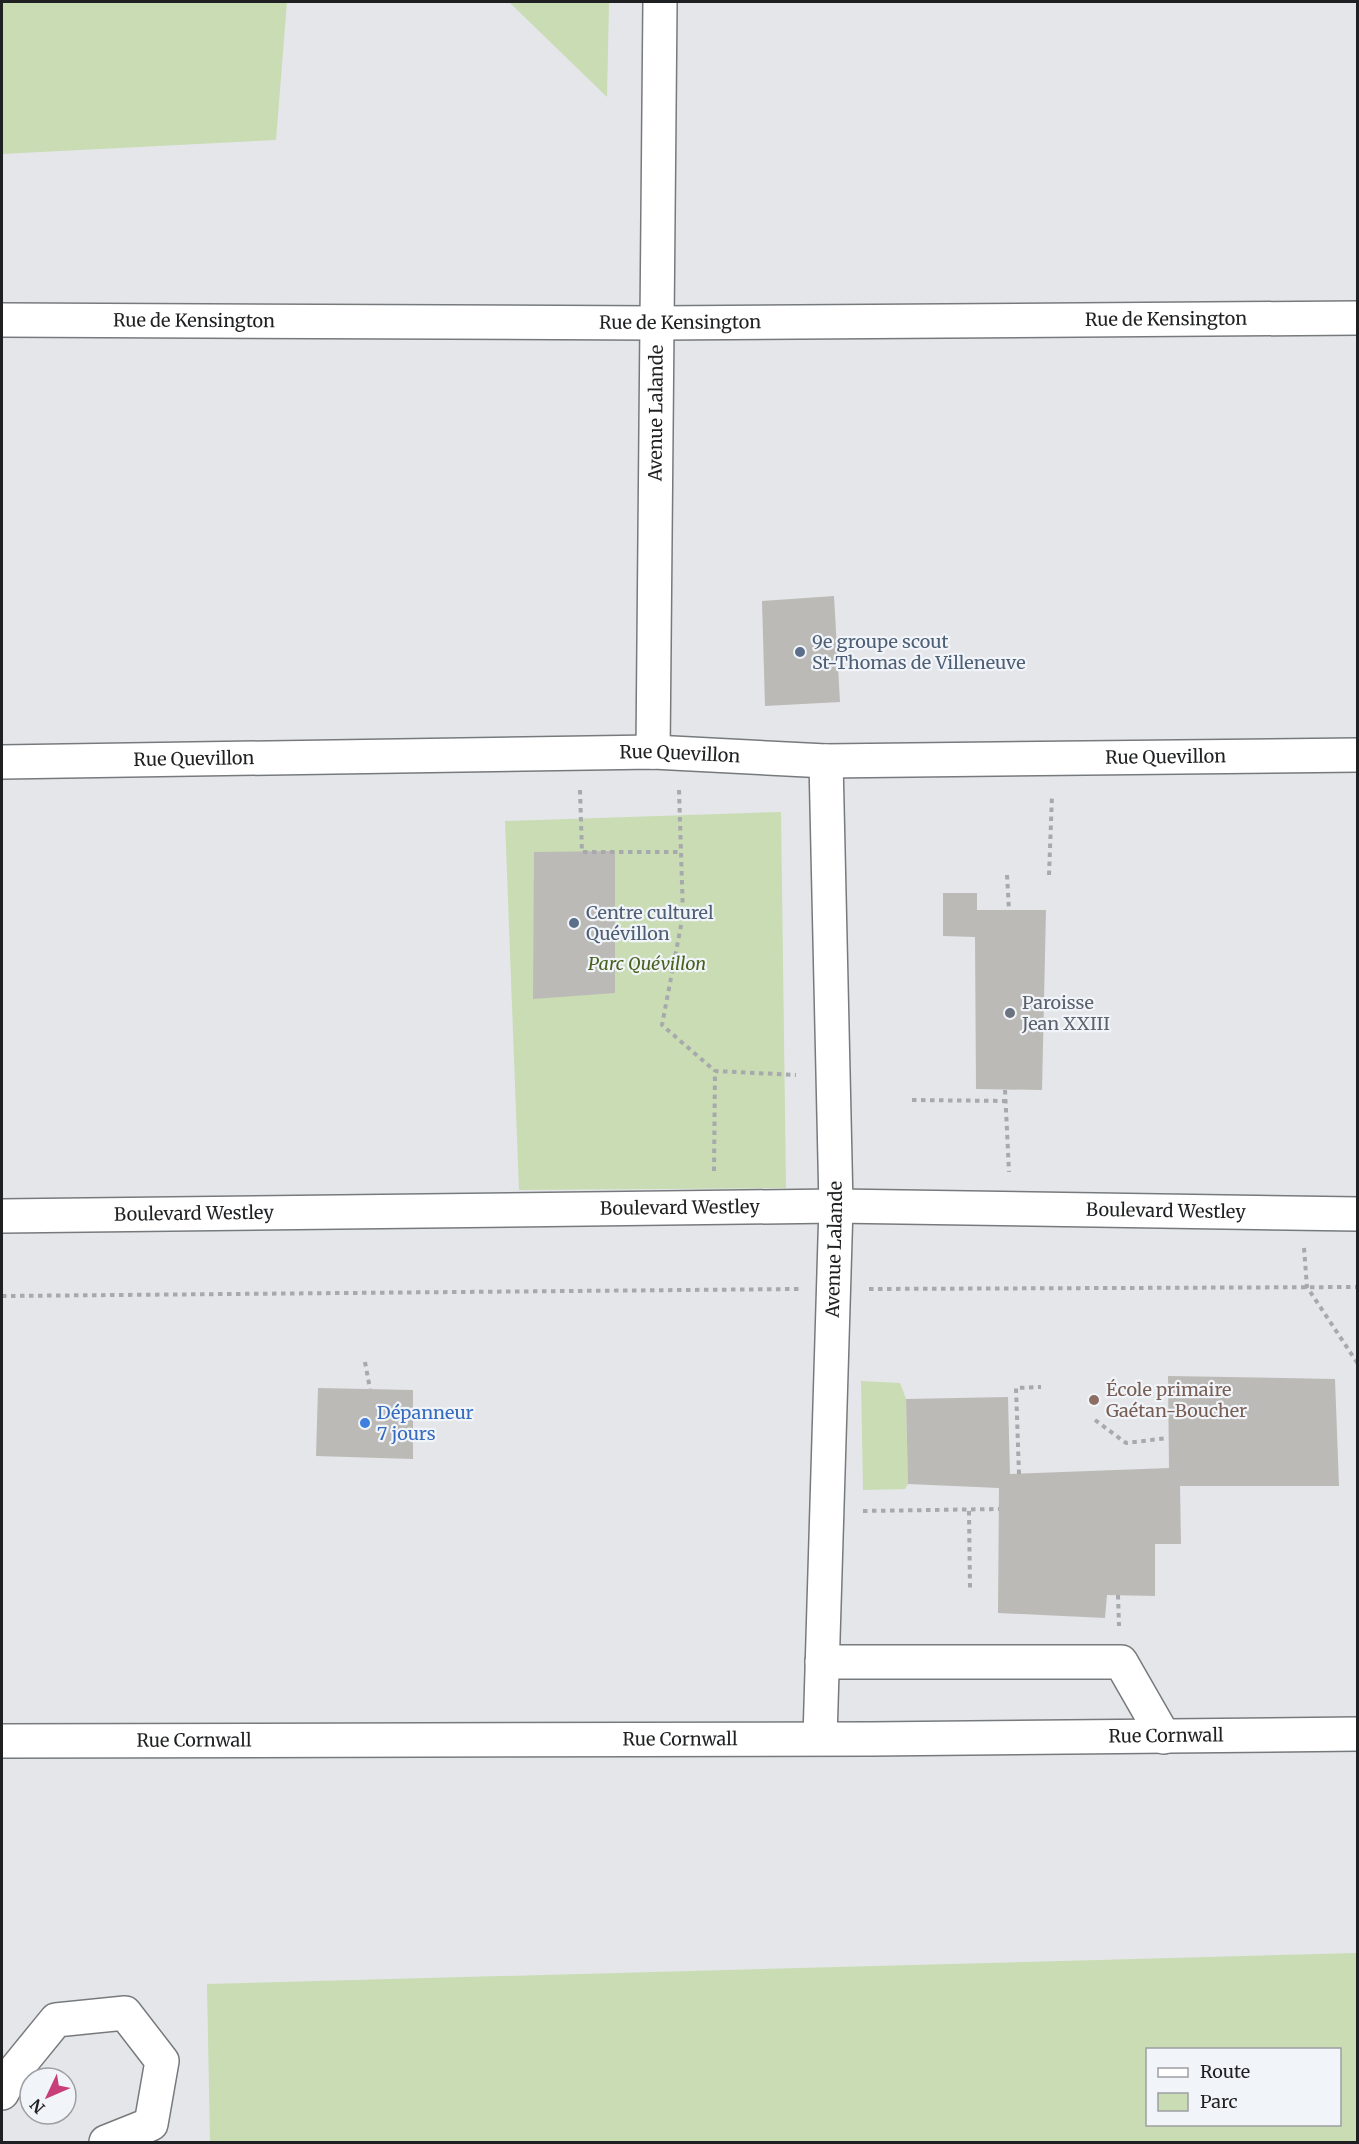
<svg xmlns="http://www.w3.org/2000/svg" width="1359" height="2144" viewBox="0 0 1359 2144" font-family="Merriweather,serif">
	<rect width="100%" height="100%" fill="#e4e6ea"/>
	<path fill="#c9dcb3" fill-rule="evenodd" d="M2,2H287L276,140L2,154Z
		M509,2H609L607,97Z
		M781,812L786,1188L519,1190L505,821Z
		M861,1381L900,1383L906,1399L908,1484L905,1489L863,1490Z
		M1357,1953V2142H210L207,1984ZM1148,2050H1340V2124H1148Z"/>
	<path fill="#bcbab6" d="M834,596L840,702L765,706L762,601Z
		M615,851V993L533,999L534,852Z
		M943,893H977V910H1046L1042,1090L976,1089L975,937L943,936Z
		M1168,1376L1335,1379L1339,1486H1180L1181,1544H1155V1596L1107,1595L1105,1618L998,1613L999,1488L908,1484L906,1399L1008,1397L1010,1474L1169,1468Z
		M318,1388L413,1390V1459L316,1456Z"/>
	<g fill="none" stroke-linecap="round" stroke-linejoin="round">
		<defs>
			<g id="minor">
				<path id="s1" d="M2,320L657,323L1358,318"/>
				<path id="s2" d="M653,752L660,2"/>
				<path id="s3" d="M2,762L653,752L826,761L1358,755"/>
				<path id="s4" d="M2,1216L836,1206L1358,1214"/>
				<path d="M822,1662H1121L1164,1737"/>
				<path id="s5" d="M820,1738L836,1206L826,761"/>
				<path id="s6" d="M2,1741L872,1739L1358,1734"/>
				<path d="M2,2093L12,2074L56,2020L125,2013L162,2061L151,2124L106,2142"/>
			</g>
		</defs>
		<use href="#minor" stroke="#777a7d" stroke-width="36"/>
		<path stroke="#a8a9ad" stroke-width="4" stroke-dasharray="4.5 4.5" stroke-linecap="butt" d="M580,790L582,852H681
			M679,790L683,915L662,1025L715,1071
			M1007,875L1009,910
			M1049,875L1052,795
			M1005,1090L1009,1172
			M912,1100L1006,1101
			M714,1171L715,1071L796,1075
			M1304,1248L1307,1287L1358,1364
			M869,1289L1358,1287
			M2,1296L799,1289
			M365,1362L370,1389
			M1095,1420L1126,1443L1168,1438
			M1019,1474L1016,1388L1041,1387
			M863,1511L999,1509
			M969,1511L970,1589
			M1118,1595L1119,1626"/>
		<use href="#minor" stroke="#fff" stroke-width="33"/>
	</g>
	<g fill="#5c6f8a" stroke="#f1f4f8" stroke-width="2">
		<circle cx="800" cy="652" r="6"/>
		<circle cx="574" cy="923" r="6"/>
	</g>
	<circle fill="#6b7280" stroke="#f1f4f8" stroke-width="2" cx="1010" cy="1013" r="6"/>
	<circle fill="#8d6e63" stroke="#f1f4f8" stroke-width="2" cx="1094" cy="1400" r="6"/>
	<circle fill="#3f7fe0" stroke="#f1f4f8" stroke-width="2" cx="365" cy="1423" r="6"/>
	<g text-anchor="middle" stroke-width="4.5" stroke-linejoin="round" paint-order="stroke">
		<g font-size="18" fill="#1f2022" stroke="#f1f4f8">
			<text dy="6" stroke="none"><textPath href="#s1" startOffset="1164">Rue de Kensington</textPath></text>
			<text dy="6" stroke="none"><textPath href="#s1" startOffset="192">Rue de Kensington</textPath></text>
			<text dy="6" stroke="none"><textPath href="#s1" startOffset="678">Rue de Kensington</textPath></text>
			<text dy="6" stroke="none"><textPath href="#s2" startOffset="339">Avenue Lalande</textPath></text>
			<text dy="6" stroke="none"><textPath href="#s3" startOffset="678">Rue Quevillon</textPath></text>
			<text dy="6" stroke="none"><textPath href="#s3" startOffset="1164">Rue Quevillon</textPath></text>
			<text dy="6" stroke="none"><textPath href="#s3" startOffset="192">Rue Quevillon</textPath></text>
			<text dy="6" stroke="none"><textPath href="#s4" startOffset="678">Boulevard Westley</textPath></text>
			<text dy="6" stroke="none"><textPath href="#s4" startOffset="1164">Boulevard Westley</textPath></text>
			<text dy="6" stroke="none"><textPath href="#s4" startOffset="192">Boulevard Westley</textPath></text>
			<text dy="6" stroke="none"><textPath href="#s5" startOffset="489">Avenue Lalande</textPath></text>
			<text dy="6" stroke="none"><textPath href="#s6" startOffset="1164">Rue Cornwall</textPath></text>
			<text dy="6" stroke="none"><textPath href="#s6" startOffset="678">Rue Cornwall</textPath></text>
			<text dy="6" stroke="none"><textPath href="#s6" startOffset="192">Rue Cornwall</textPath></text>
		</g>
		<g font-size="18" fill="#4e5e75" stroke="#f1f4f8" text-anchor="start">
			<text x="812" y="648">9e groupe scout<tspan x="812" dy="21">St-Thomas de Villeneuve</tspan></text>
			<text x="586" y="919">Centre culturel<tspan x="586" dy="21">Quévillon</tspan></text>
		</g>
		<g font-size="18" font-style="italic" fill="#48621e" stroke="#f1f4f8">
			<text x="647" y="970">Parc Quévillon</text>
		</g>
		<g font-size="18" fill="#5b616d" stroke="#f1f4f8" text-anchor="start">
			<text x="1022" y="1009">Paroisse<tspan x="1022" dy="21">Jean XXIII</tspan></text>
		</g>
		<g font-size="18" fill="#785e54" stroke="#f1f4f8" text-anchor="start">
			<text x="1106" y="1396">École primaire<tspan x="1106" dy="21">Gaétan-Boucher</tspan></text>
		</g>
		<g font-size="18" fill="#366cbe" stroke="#f1f4f8" text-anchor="start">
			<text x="377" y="1419">Dépanneur<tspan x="377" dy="21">7 jours</tspan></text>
		</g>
	</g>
	<rect width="1359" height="2144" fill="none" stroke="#1f2022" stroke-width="6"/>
	<rect x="1146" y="2048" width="195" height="78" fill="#f1f4f8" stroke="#9d9fa2" stroke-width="1.5"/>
	<rect x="1158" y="2068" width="30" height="9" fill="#ffffff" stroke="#9d9fa2" stroke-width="1.5"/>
	<text x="1200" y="2078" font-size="18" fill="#1f2022">Route</text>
	<rect x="1158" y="2093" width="30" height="18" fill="#c9dcb3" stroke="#9d9fa2" stroke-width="1.5"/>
	<text x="1200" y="2108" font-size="18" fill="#1f2022">Parc</text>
	<g transform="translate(48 2096) rotate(226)"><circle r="28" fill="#f1f4f8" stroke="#9d9fa2" stroke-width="1.5"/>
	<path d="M0-4.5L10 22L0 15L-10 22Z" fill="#c73e79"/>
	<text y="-9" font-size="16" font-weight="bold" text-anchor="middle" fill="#1f2022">N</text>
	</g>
</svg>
